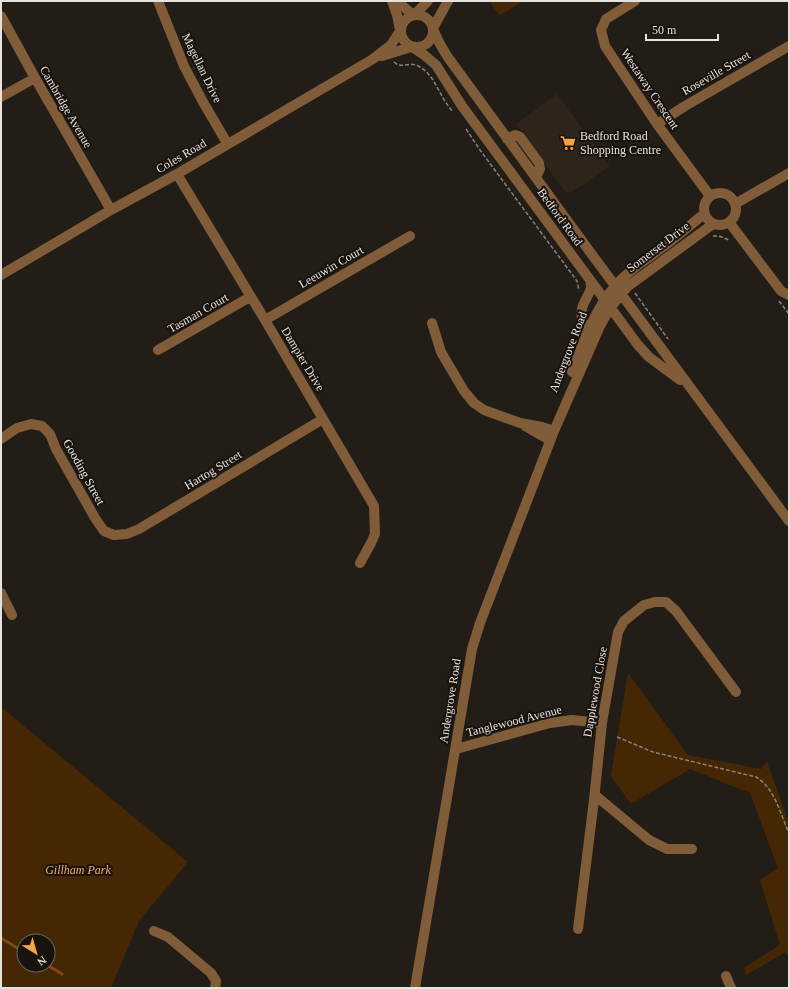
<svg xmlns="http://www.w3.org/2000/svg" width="790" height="989" viewBox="0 0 790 989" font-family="Georgia,serif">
	<rect width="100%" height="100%" fill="#231d17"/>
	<path fill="#2f241a" d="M557,94L610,166L571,193L566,192L563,189L516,124Z"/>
	<path fill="#462704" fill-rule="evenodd" d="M490,1H524L500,15L492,6Z
		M628,673L688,755L761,769L767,762L789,823V960L786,952L746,975L744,968L780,945L760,880L778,868L750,793L690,769L631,804L611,776Z
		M1,707L188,862L139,921L111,988H1ZM24,941H48V965H24Z"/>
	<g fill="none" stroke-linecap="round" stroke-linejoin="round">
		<path stroke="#7d4b0f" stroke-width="3" d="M1,938L24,952
			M47,965L62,974"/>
		<path stroke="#87827d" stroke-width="1.5" stroke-dasharray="4 2" stroke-linecap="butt" d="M394,62C402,70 409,60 420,67C431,73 436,86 442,96C445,102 449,107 453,112
			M466,129L480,150L577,281L579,291
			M713,236H719L729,240
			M635,293L668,339
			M779,301L789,314
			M617,737L653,752L756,777C775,788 780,814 789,833"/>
		<path stroke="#815c38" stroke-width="10" d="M158,1L184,66L203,102L227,143
			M392,1L397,15L400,30
			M397,1L413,15
			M635,1L606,19L601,30L605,46L657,124L710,196
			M401 31a16 16 0 1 1 32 0a16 16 0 1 1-32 0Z
			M414,15L428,1
			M1,16L35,78L111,210
			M433,28L448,1
			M433,29L440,44L447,56C560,212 674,366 789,521
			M412,47L423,54L436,65L462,106L638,345L649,357L680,380
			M382,56L411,47
			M1,97L35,78
			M657,124L685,106L789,46
			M507,139L515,135L520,137L539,163L540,169L536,177
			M177,174L265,320L374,506L375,534L371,543L360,563
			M704 209a16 16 0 1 1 32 0a16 16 0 1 1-32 0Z
			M735,204L789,173
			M729,222L781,291L789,295
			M1,275L111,210L177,174L373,59L391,45L400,31
			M265,320L410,236
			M432,323L441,352L464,391L474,403L484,410L520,423L542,427L554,431
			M584,338C585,328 580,319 582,309C584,298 594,292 590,280
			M158,350L250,297
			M572,372C584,341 594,310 616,285C628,271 645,261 659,250C675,239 689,226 704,214
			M525,426L539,434L550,440
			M1,439L17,428L31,424L42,426L50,434L56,449L95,518L104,531L114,535L127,534L139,529L323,419
			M1,593L12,615
			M456,749L550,723L572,720L602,723
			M595,795L649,840L667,849H692
			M578,929L594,800L602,723L618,632L624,621L644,605L655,602H666L676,611L736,692
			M154,931L168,937L211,973L216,981L215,988
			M726,976L731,988
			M415,988L472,649L480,623L554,431L600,326L610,308L627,287L713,224"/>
	</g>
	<defs>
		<symbol id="supermarket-bare" viewBox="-9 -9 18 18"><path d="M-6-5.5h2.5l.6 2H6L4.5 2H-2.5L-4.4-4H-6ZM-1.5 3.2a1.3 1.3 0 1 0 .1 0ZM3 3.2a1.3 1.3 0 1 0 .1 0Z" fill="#f7a149" stroke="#19130e" stroke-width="2.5" paint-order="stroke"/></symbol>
	</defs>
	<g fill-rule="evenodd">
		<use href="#supermarket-bare" x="557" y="132" width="22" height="22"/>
	</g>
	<g text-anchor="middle" stroke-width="4" stroke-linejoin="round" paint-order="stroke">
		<g font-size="12" fill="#e6e2de" stroke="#19130e">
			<text transform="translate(202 68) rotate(64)" y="4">Magellan Drive</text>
			<text transform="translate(716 73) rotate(-30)" y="4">Roseville Street</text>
			<text transform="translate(650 89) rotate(56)" y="4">Westaway Crescent</text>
			<text transform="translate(66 107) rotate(60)" y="4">Cambridge Avenue</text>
			<text transform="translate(181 156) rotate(-30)" y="4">Coles Road</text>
			<text transform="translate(560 217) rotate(54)" y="4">Bedford Road</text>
			<text transform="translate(658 247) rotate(-37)" y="4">Somerset Drive</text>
			<text transform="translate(331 267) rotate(-30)" y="4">Leeuwin Court</text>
			<text transform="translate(198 313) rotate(-30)" y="4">Tasman Court</text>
			<text transform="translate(568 352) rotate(-69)" y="4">Andergrove Road</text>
			<text transform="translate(303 359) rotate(59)" y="4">Dampier Drive</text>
			<text transform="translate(213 470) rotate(-31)" y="4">Hartog Street</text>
			<text transform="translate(84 472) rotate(61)" y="4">Gooding Street</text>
			<text transform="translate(595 692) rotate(-80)" y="4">Dapplewood Close</text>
			<text transform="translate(450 701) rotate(-81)" y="4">Andergrove Road</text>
			<text transform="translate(514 721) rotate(-14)" y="4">Tanglewood Avenue</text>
		</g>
		<g font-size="12" fill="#e6e2de" stroke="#19130e" text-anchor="start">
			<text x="580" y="140">Bedford Road<tspan x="580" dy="14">Shopping Centre</tspan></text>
		</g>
		<g font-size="12" font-style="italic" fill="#faae63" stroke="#19130e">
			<text x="78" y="874">Gillham Park</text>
		</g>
	</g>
	<rect width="790" height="989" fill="none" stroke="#e6e2de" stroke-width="4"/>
	<g transform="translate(36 953) rotate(143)"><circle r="19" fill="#19130e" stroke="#6b6661"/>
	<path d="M0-3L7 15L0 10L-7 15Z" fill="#f7a149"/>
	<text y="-6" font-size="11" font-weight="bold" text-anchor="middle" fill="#e6e2de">N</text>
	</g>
	<path d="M646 34v6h72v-6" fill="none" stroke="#e6e2de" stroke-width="2"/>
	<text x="652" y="34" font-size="12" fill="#e6e2de" stroke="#19130e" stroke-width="3" paint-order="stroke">50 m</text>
</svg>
